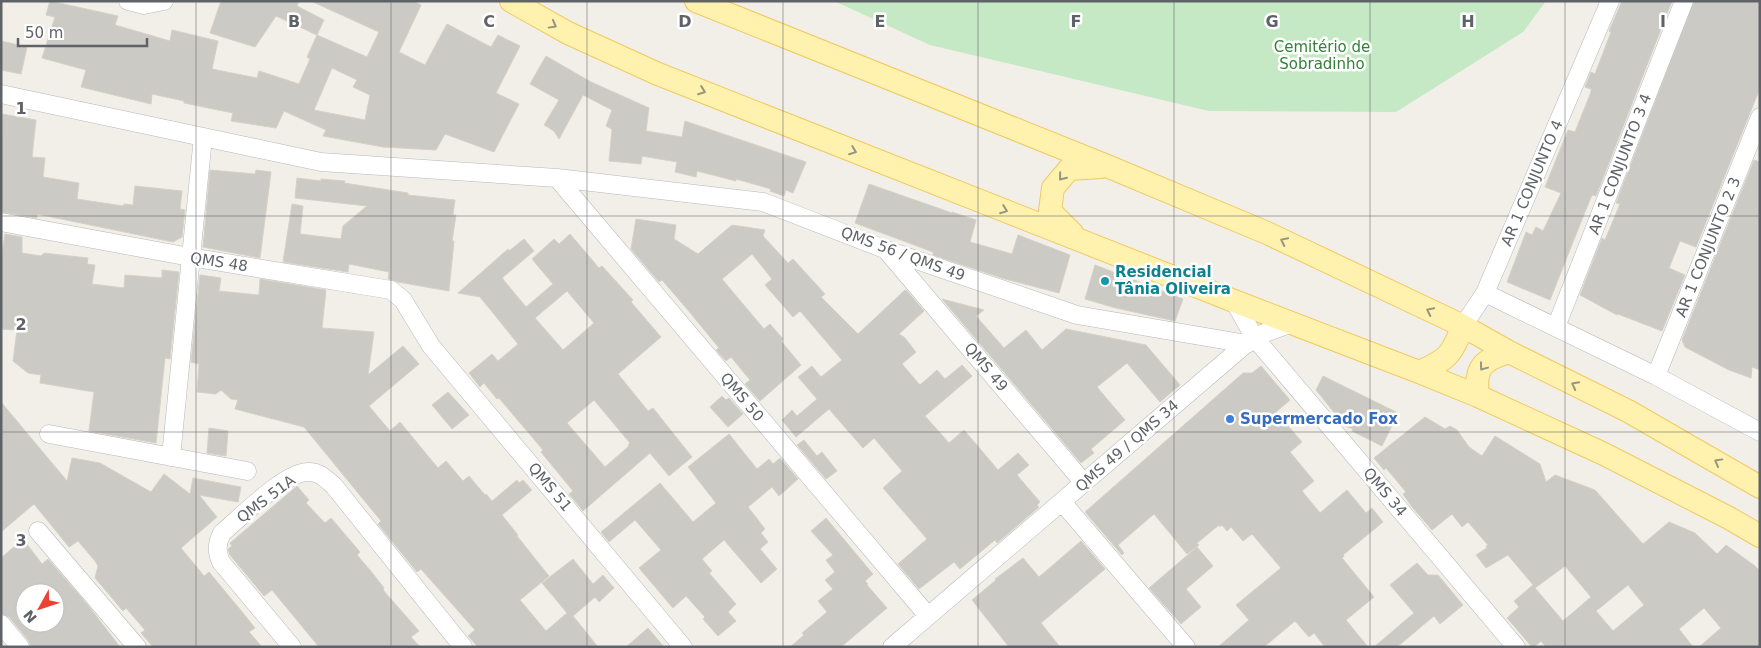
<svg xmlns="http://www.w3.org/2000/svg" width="1761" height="648" viewBox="0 0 1761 648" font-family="'DejaVu Sans',sans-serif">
	<rect width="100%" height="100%" fill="#f1efe8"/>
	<path fill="#c5e8c5" d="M834,1H1546L1523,32L1396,112L1209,111L930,45Z"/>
	<path fill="#cccac5" stroke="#d6d1c6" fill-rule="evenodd" d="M50,1L118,16L115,25L170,41L172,30L218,41L212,69L257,78L259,71L299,84L310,59L307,57L317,35L367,57L379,32L311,1H413L421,5L399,52L425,65L447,24L491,47L498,35L520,46L496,93L519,104L494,152L445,134L436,150L383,147L323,136L326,130L284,111L276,128L231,121L233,113L184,103V101L152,94L151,104L81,87L86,70L42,58L55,17L46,15ZM332,68L357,80L353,87L370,95L365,120L314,110Z
		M221,1H299L297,6L324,20L317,35L276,16L255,47L210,33Z
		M1622,1H1672L1596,196L1592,195L1585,212L1550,300L1507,282L1526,232L1532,235L1536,227L1543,231L1561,193L1545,187L1568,130L1575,132L1591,92V89L1585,87L1591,72L1595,74L1611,32L1609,31Z
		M1694,1H1760V88L1696,247L1680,241L1669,268L1685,275L1662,331L1618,314L1617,315L1580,295L1602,238L1605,240L1620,204L1616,203Z
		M1,41L27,47L21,74L1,70Z
		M546,56L591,82L649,108L646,131L682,137L685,121L806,162L793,193L786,190L784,196L770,191L771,189L736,179V181L697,171L696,177L675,172L677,162L642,156L641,164L609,161L612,129L606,126L612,110L583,95L559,139L554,131L544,125L559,100L530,84Z
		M2,114L36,120L32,157L45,158L43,177L79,183L77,199L123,206L124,204L133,205L135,186L182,191L180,209L185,210L182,237L173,242L37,214V218L1,212Z
		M1754,160L1760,162V370L1752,367L1751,378L1729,370L1685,347L1682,340Z
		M210,170L255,174L256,170L271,172L260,258L203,247Z
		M297,178L321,181V179L345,181L344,183L408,193V195L455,200L453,215H456L452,241H454L449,291L398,282L388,279L389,272L349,264L348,272L283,262L292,204L303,206L300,234L341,239L343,226L367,206L295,198Z
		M869,184L952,213V212L976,220L970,242L1012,254L1018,235L1070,255L1059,293L1005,279L933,255V252L855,223Z
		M636,219L676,225L674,239L698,254L732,225L765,230L763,236L788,263L793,259L825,294L821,297L858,334L905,290L907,291L924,311L899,334L904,337L916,352L902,364L920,385L937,370L945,379L962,365L972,376L925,416L949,443L964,430L998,470L1018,453L1029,465L1017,475L1040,502L1037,505L1039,507L997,543L995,540L960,569L954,562L919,589L898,564L927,539L883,488L902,471L874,438L863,448L829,409L796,437L782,420L792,410L797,416L817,399L798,377L812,366L821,377L842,360L800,311L793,317L765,285L772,279L752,254L722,279L764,329L770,324L783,339L781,341L801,365L760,401L745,384L750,380L731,357L726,361L716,350L719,348L687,309L662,280L659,282L631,249Z
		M5,234L22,237V253L41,256L44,253L88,258L87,264L95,265L92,284L124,288L125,275L162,278V270L179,272L170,359L165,358L156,443L89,431L94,392L40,383L41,375L28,373L13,361L17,330L1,329V260Z
		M570,234L599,268L602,266L633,300L631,302L661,337L618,374L648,411L653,408L692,457L669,476L650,453L583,511L569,494L573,491L541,452L543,450L499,398L497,399L484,383L480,387L469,373L492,354L498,361L518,344L480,297L458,293L508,249L509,251L524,239L534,251L502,278L526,307L553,284L532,259L554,239L559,244ZM567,291L594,323L563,350L535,318ZM594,400L630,443L628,445L629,446L605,467L567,423Z
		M1095,265L1183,299L1175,321L1116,308L1085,299Z
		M200,275L221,278L219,291L259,295L260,279L326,290L322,328L374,332L368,375L403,346L419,364L369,406L390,431L400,422L438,468L446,461L463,481L469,476L485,495L486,494L492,501L517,480L519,483L523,480L532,490L502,515L518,535L517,536L549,576L520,600L546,631L567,613L542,583L573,559L593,584L603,575L614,588L599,602L595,597L573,616L598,647H478L468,636L475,630L421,569L417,572L378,524L381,521L304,427L235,409L238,400L231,399L221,390L216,394L197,392L199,364L191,362Z
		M942,299L984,310L976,316L1004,348L1026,330L1042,350L1066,329L1146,345L1180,385L1160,402L1127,363L1097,387L1125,420L1091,449L1094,453L1081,463Z
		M1261,366L1290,400L1276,412L1302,442L1290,452L1314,481L1302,491L1320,513L1347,490L1366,513L1372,508L1383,522L1343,555L1344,556L1342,558L1374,597L1346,620L1368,647H1325L1314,633L1309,637L1295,621L1264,647H1218L1249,620L1236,605L1281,568L1252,534L1243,541L1231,527L1227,531L1222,525L1220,527L1219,525L1197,543L1199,545L1187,554L1154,514L1118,545L1124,553L1122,555L1085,512L1243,373H1252Z
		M1323,376L1398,413L1382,446L1352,431L1353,429L1345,426L1316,390Z
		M448,392L469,415L452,429L432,405Z
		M722,396L726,400L729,398L743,414L728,427L710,407Z
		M1,402L67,481L72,458L100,463L151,492L164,474L190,494L193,478L241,487L238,502L199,495L217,517L181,548L204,576L209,572L243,613L255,628L249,632L262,647H153L141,633L145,630L126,608L123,611L95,578L98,566L95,561L78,541L69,547L34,504L1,532Z
		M1425,417L1445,429L1450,426L1457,430L1469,447L1482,456L1495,436L1540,464L1546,482L1555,475L1595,490L1643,544L1669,522L1695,533L1717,554L1726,545L1755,566L1760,571V647H1699L1721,628L1704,608L1679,629L1693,647H1546L1541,641L1534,647H1532L1507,618L1519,607L1514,601L1533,585L1508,555L1486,568L1476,555L1487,548L1486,546L1488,545L1468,522L1462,527L1452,514L1432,530L1412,507L1403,494L1406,492L1386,468L1384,470L1374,458ZM1565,566L1591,597L1563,621L1535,588ZM1628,585L1644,605L1613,631L1596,611Z
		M209,428L228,431L226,456L207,453Z
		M729,434L757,469L769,459L773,464L780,458L798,479L779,496L772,487L748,507L765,529L761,533L768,542L760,549L777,569L761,583L724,540L702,559L712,571L709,573L736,604L728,612L736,621L718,636L703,619L705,617L686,596L673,608L639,568L661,550L635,520L609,542L601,532L660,483L693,522L716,503L688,467Z
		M804,440L817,456L822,452L837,471L826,479L797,445Z
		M297,486L309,500L306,503L325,523L331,518L360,552L357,555L370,570L384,588L383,590L419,631L411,637L420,647H319L272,590L264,596L230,555L228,549L232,546L230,543Z
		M826,518L873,574L865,581L868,584L867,585L887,608L841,647H790L804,635L802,633L827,612L818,601L833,589L825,580L835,572L826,560L833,555L811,531Z
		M23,539L42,564L48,559L87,604L120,647H31L28,640L9,617L1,614V558ZM25,593H55V623H25Z
		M1081,541L1105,569L1041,623L1060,647H1009L972,600L996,580L995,579L1023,558L1039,577Z
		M1197,547L1213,566L1186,589L1201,607L1181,624L1149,588Z
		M1417,563L1428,575H1438L1463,605L1440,624L1434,616L1397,647H1374L1414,613L1390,585Z
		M648,628L664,647H626Z"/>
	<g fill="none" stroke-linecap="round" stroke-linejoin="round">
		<defs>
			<path id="minor" d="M128,1L144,5L164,1
				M1,94L321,162L557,178L763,202L887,250L1077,315L1247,344
				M557,178L928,616
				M1,222L190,257L391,290L403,300L431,346L683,647
				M887,251L1084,483
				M1485,293L1656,376L1760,432
				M1234,301L1254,337L1516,647
				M1463,326L1485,293L1610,1
				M1556,327L1684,1
				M1656,376L1760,117
				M49,434L247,471
				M171,457L203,137
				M1062,502L1186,647
				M38,531L137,647
				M1,624L20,647
				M292,647L221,562C216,551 217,543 222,533C241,517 284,473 307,472C319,471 326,479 334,486L463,647
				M892,647L1254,337L1292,323"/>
			<path id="major" d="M511,1L568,33L658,74L1234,301L1419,372L1478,396L1604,454L1729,518L1760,536
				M696,1L1107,166L1267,233L1463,326L1509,352L1628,411L1760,487
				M1072,233L1050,211L1053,188L1069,169L1101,167
				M1419,372C1449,359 1451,355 1463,326
				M1478,396C1474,367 1483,360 1509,352"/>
		</defs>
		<use href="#minor" stroke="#b5b8bc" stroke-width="19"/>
		<use href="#major" stroke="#f2c960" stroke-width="24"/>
		<use href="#minor" stroke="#fff" stroke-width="18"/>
		<use href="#major" stroke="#fff2af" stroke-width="22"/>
	</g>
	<defs><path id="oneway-chevron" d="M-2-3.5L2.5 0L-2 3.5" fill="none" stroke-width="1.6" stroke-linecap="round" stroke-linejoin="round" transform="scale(1.25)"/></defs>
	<g stroke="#979581">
		<use href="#oneway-chevron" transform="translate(553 25) rotate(29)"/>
		<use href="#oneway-chevron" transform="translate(702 91) rotate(21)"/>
		<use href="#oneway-chevron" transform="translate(853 151) rotate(21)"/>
		<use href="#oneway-chevron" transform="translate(1062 177) rotate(129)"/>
		<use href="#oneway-chevron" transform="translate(1004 210) rotate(21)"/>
		<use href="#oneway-chevron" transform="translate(1284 241) rotate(-154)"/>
		<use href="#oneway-chevron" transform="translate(1430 311) rotate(-154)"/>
		<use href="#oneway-chevron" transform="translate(1483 367) rotate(127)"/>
		<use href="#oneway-chevron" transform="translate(1575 385) rotate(-153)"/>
		<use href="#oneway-chevron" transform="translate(1718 462) rotate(-151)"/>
	</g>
	<path fill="none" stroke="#5f6368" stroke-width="1" stroke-opacity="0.55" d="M196,1V647M391,1V647M587,1V647M783,1V647M978,1V647M1174,1V647M1370,1V647M1565,1V647M1,216H1760M1,432H1760"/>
	<circle fill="#0f9aa8" stroke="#fff" stroke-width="2" cx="1105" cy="281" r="5"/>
	<circle fill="#3f7fe0" stroke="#fff" stroke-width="2" cx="1230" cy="419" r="5"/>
	<g text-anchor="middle" stroke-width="5" stroke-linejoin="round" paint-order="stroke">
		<g font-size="15" fill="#348238" stroke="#fff">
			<text x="1322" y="52">Cemitério de<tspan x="1322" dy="17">Sobradinho</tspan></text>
		</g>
		<g font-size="15" fill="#5f6368" stroke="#fff">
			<text transform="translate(1620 164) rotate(-69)" y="5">AR 1 CONJUNTO 3 4</text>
			<text transform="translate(1532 183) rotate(-67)" y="5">AR 1 CONJUNTO 4</text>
			<text transform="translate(1708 247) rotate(-68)" y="5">AR 1 CONJUNTO 2 3</text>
			<text transform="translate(903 254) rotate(20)" y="5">QMS 56 / QMS 49</text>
			<text transform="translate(219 262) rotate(9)" y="5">QMS 48</text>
			<text transform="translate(986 367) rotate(50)" y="5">QMS 49</text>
			<text transform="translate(742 397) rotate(50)" y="5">QMS 50</text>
			<text transform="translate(1127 446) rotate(-41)" y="5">QMS 49 / QMS 34</text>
			<text transform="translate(550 487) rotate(50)" y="5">QMS 51</text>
			<text transform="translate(1385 492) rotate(50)" y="5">QMS 34</text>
			<text transform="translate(266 499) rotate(-37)" y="5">QMS 51A</text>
		</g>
		<g font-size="15" font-weight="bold" fill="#0d838f" stroke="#fff" text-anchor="start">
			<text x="1115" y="277">Residencial<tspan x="1115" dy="17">Tânia Oliveira</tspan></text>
		</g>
		<g font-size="15" font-weight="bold" fill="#366cbe" stroke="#fff" text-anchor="start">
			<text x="1240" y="424">Supermercado Fox</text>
		</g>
	</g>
	<g font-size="16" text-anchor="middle" font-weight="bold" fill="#5f6368" stroke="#fff" stroke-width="5" stroke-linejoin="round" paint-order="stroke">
		<text x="294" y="27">B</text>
		<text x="489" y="27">C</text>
		<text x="685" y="27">D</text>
		<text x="880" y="27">E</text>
		<text x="1076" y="27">F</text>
		<text x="1272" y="27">G</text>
		<text x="1468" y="27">H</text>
		<text x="1663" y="27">I</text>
		<text x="21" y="114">1</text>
		<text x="21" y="330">2</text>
		<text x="21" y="546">3</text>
	</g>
	<rect width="1761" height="648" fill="none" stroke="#5f6368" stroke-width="5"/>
	<g transform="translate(40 608) rotate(230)"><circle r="24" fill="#ffffff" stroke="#bfc1c3"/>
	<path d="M0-4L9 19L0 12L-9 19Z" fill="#ea4335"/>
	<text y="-8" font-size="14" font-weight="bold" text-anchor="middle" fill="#5f6368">N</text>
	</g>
	<path d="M18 38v8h129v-8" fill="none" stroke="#5f6368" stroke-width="2.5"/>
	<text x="25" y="38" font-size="15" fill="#5f6368" stroke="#ffffff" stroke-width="4" paint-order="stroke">50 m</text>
</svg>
